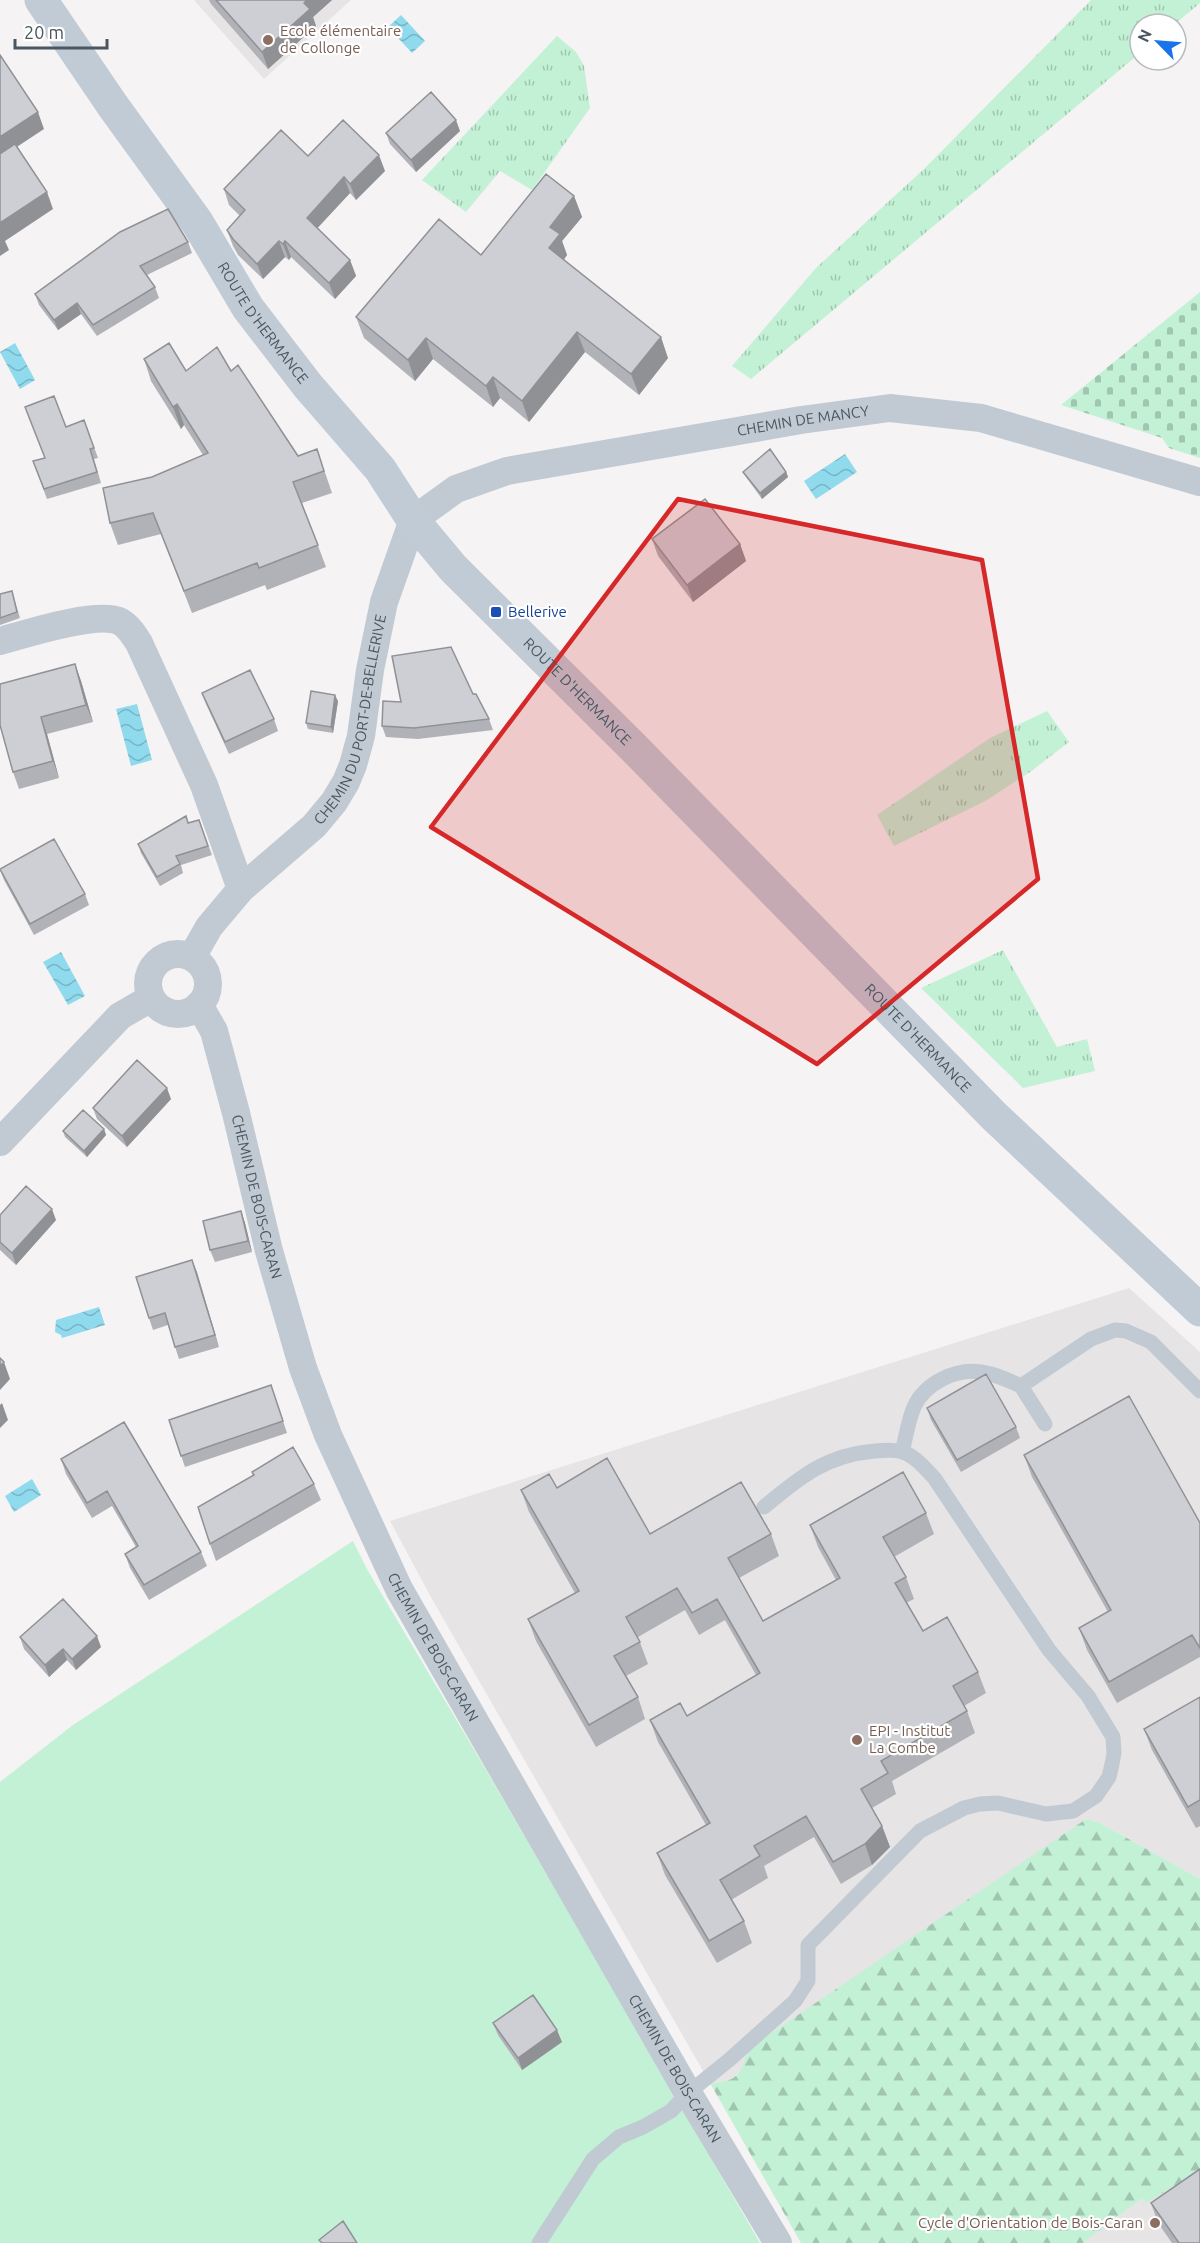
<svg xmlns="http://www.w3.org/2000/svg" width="1200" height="2243" viewBox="0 0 1200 2243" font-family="Ubuntu,sans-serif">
	<defs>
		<pattern id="grass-tufts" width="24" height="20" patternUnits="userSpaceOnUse" patternTransform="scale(1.5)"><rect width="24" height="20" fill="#c3f1d5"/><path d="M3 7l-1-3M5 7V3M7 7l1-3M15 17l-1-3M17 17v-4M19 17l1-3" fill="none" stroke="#a0c6b0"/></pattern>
		<pattern id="forest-firs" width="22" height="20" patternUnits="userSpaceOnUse" patternTransform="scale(1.5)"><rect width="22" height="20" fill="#c3f1d5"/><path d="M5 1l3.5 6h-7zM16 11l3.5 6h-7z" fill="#a0c6b0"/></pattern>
		<pattern id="cemetery-stones" width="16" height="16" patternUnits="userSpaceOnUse" patternTransform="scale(1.5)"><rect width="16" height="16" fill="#c3f1d5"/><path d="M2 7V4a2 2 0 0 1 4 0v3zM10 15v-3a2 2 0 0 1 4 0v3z" fill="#a0c6b0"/></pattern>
		<pattern id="water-waves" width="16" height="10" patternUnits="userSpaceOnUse" patternTransform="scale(1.5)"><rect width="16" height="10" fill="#90daee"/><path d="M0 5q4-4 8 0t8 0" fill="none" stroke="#78b4c4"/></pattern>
	</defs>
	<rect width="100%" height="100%" fill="#f5f3f3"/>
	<path fill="#e6e4e5" d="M194,0H351L264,79Z
		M1129,1288L1200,1352V1879L1100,1823L1086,1819L742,2070L728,2082L710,2083L432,1599L390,1521Z
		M1196,2172L1200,2243H1083L1143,2197L1146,2202Z"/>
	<path fill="url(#grass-tufts)" d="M1091,0H1200V3L1175,24H1140V53L751,379L732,366L816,268L924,169Z
		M557,36L576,52L584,66L590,108L532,190L500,171L466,212L422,180Z
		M1047,711L1069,742L1030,772L987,800L894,846L877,815L990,738Z
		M1003,950L1057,1047L1087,1039L1095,1071L1023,1088L921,988Z"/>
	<path fill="url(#forest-firs)" d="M1086,1819L1100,1823L1200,1879V2170L1146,2203L1142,2198L1083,2243H801L710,2083C738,2082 741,2074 748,2049Z"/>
	<path fill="url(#cemetery-stones)" d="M1200,292V458L1169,448L1162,438L1061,405Z"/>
	<path fill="#c3f1d5" d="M353,1541L368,1571L482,1763L760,2243H0V1782L73,1725Z"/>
	<path fill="url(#water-waves)" d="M401,15L425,41L412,53L388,27Z
		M15,343L35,380L20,389L0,352Z
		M845,454L857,472L816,499L804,481Z
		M137,704L152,760L131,766L116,709Z
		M61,952L85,996L68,1005L43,962Z
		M99,1307L105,1325L62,1338L61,1335L55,1332L56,1320Z
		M32,1479L41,1495L14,1512L5,1496Z"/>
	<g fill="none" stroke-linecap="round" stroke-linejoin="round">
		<path stroke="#c1cad2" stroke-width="15" d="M1045,1424L1021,1386L1091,1339L1115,1330L1126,1331L1151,1342L1200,1391
			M902,1452C906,1437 908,1421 914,1407C925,1383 956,1368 981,1372C995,1374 1008,1380 1021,1386
			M539,2243L593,2159L619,2137L643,2127L671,2111L688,2093L729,2060L795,2001L808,1981V1945L920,1831L964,1808L980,1804L998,1803L1046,1814L1073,1811L1096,1796L1109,1777L1112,1764L1114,1753L1113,1737L1088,1696L1049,1650L935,1479C926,1469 916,1457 903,1452C894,1449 884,1450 875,1451C826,1455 800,1477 764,1507"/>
		<g stroke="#c1cad2" stroke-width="28">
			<path d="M0,641C25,634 99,610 121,622C129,627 134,635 139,643L204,785L241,889"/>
			<circle cx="178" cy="984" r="30"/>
			<path id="s1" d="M192,957L209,927L241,889L314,826L334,802L346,782L353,765L361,736L370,670L384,602L413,520L456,489L507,471L801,420L890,408L981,418L1200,482"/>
			<path id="s2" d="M199,1005L214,1031L236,1113L269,1251L303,1368L328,1435L399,1589L688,2093L778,2243"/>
			<path d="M0,1142L120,1016L151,998"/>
		</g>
		<path stroke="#c1cbd6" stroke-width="33" id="s3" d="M41,0L113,106L197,222L248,308L308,386L380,469L413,520L453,568L636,750L994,1116L1200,1310"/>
	</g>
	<path fill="#b0b2b7" d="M209,0H332L313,17L316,26L268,69L211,4Z
		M460,131L416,172L390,144L386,133Z
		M308,156L385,171L356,200L350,193L317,228L350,260L356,276L335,299L291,257L289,260L285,257L263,279L238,255L233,246L227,230L240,216L229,205L224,189Z
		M574,196L582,217L562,241L567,255L564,260L668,358L639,395L585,352L529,422L500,398L493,407L433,359L415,381L364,338L356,317L481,255Z
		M188,242L192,253L147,275L155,287L159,298L97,336L81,314L58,330L39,305L35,294Z
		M144,359L186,371H231L298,456L317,449L332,493L302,503L326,567L267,590L265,585L192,613L161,534L118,545L110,523L152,477L203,455L184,425L181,429L151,381Z
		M84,420L98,458L94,459L101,483L47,499L33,461L44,458L66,427Z
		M743,472H786L788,477L762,499L746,477Z
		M652,539L740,544L746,561L693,602L658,556Z
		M12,591L20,618L0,625V594Z
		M75,664L81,681L93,722L47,734L59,778L19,789L13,772L0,725Z
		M202,693L274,719L278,731L229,754L206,704Z
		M473,694L489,719L493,730L418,739L386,737L382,726L401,702Z
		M338,701L333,733L308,729L306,723Z
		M186,816L188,823L199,820L212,855L181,865L183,873L160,886L141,853L138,844Z
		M0,870L85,894L89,905L34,935L4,880Z
		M171,1099L127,1147L97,1119L93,1108Z
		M104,1129L106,1135L87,1157L65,1137L63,1131Z
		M241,1211L245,1223L252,1252L215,1262L210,1250Z
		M0,1215L56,1220L16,1265L0,1250Z
		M192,1260L219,1347L179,1359L168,1325L153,1330L149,1318Z
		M271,1385L287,1433L185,1467L169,1420Z
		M927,1408L1016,1427L1020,1438L961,1472L931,1420Z
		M1024,1455L1200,1523V1657L1117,1703L1087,1650L1079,1628L1108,1612L1032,1477Z
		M61,1459L201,1552L207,1566L149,1600L130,1568L125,1554L136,1547L112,1506L92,1518L66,1474Z
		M252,1472L314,1484L321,1500L216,1561L210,1544L253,1476Z
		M557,1488L650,1534H771L779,1556L739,1578L763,1621L836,1580L818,1547L810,1525L926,1513L934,1534L894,1557L906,1577L914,1599L906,1603L923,1631L978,1672L986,1693L964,1706L967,1711L975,1733L892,1781L896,1794L872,1808L882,1826L890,1847L872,1865L841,1884L814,1837L764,1866L768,1878L731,1900L744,1921L752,1943L717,1963L665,1875L657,1853L706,1825L658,1742L650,1720L687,1716L756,1675L725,1620L699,1635L685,1610L638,1637L648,1664L626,1676L638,1697L645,1719L596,1747L536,1641L528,1619L575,1593L529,1512L521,1490Z
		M20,1637L101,1647L76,1670L67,1660L49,1677L24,1649Z
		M1200,1697V1826L1196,1828L1152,1750L1144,1729Z
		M493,2023L562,2042L522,2070L498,2035Z
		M1151,2203L1200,2243H1172L1158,2223Z"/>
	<path fill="#909195" d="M307,0H332L313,17L316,26L268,69L262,52Z
		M38,112L44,129L0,158V137Z
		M456,120L460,131L416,172L411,160Z
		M379,155L385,171L356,200L350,184Z
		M344,177L350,193L312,234L307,218Z
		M47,192L53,209L5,241L9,250L0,256V223Z
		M574,196L582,217L562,241L567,255L556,269L549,248L550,227Z
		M279,241L285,257L263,279L257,264Z
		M285,241L291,257L289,260L283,244Z
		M350,260L356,276L335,299L329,283Z
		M77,303L81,314L58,330L54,320Z
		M577,332L585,352L529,422L522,401Z
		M661,337L668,358L639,395L631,374Z
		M426,338L433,359L415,381L408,360Z
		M493,377L500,398L493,407L486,386Z
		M177,404L184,425L181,429L173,407Z
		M786,472L788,477L762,499L760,493Z
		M740,544L746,561L693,602L687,585Z
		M75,664L81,681L93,722L86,705Z
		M335,695L338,701L333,733L331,727Z
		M41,717L47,734L59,778L53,761Z
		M167,1088L171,1099L127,1147L122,1136Z
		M104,1129L106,1135L87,1157L84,1151Z
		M52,1209L56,1220L16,1265L12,1253Z
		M241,1211L245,1223L252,1252L248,1241Z
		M192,1260L197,1272L219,1347L215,1335Z
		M4,1362L10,1379L0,1390V1366Z
		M2,1403L8,1420L0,1428V1405Z
		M97,1636L101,1647L76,1670L72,1659Z
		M63,1649L67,1660L49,1677L45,1665Z
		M882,1826L890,1847L872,1865L865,1844Z
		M557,2030L562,2042L522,2070L518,2058Z"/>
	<path fill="#cdcfd5" stroke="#909195" stroke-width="1.5" d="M216,0H307L304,3L310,9L262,52Z
		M0,55L38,112L0,137Z
		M431,92L456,120L411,160L386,133Z
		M343,120L379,155L350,184L344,177L307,218L350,260L329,283L285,241L283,244L279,241L257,264L233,239L227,230L245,210L224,189L281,130L308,156Z
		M15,144L47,192L0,223V154Z
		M546,174L574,196L550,227L560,234L549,248L661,337L631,374L577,332L522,401L493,377L486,386L426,338L408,360L356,317L439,219L481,255Z
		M168,209L188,242L140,266L155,287L93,325L77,303L54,320L35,294L120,232Z
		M169,343L186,371L217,347L231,371L238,365L298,456L317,449L324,471L293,482L318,545L259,568L257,563L184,591L153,513L110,523L103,488L152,477L208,453L177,404L173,407L144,359Z
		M54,396L66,427L84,420L94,448L90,449L97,472L44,489L33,461L45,458L25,407Z
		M770,449L786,472L760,493L743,472Z
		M705,499L740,544L687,585L652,539Z
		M12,591L17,612L0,618V594Z
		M451,647L473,694H476L489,719L414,728L382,726L383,701L401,702L392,656Z
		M75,664L86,705L41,717L53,761L13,772L0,725V684Z
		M250,670L274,719L225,742L202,693Z
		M311,691L335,695L331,727L306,723Z
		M186,816L188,823L199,820L208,846L176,856L180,864L157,877L138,844Z
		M54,839L85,894L30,924L0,869Z
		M137,1060L167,1088L122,1136L93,1108Z
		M83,1110L104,1129L84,1151L63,1131Z
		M26,1186L52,1209L12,1253L0,1242V1215Z
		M241,1211L248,1241L210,1250L203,1221Z
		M192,1260L215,1335L175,1347L165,1313L149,1318L136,1277Z
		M0,1358L4,1362L0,1366Z
		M986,1374L1016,1427L957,1460L927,1408Z
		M271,1385L283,1421L181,1456L169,1420Z
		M1129,1396L1200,1523V1648L1192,1635L1109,1682L1079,1628L1111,1610L1024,1455Z
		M124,1422L201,1552L144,1585L125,1554L138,1546L107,1491L87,1503L61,1459Z
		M293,1447L314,1484L210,1544L198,1507L254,1475L252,1472Z
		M607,1458L650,1534L741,1482L771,1534L728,1558L763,1621L840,1578L810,1525L903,1472L926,1513L883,1537L906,1577L895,1583L923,1631L947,1617L978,1672L953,1686L967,1711L881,1761L888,1773L861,1789L882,1826L865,1844L833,1862L806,1816L754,1846L760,1856L720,1880L744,1921L709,1941L657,1853L710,1823L650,1720L680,1703L687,1716L760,1673L717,1599L692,1613L677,1588L626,1617L640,1642L614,1656L638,1697L589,1725L528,1619L579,1591L521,1490L549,1474L557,1488Z
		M63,1599L97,1636L72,1659L63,1649L45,1665L20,1637Z
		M1200,1697V1800L1188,1807L1144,1729Z
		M533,1995L557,2030L518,2058L493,2023Z
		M1200,2169V2243H1179L1151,2203Z
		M343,2221L357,2243H322L319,2240Z"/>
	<path fill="#d62828" fill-opacity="0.2" stroke="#d62828" stroke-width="4.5" stroke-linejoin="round" d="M678,499L982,560L1038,879L817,1064L431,827Z"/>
	<g fill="#8d6e63" stroke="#fff" stroke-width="2">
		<circle cx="268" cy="40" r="6"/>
		<circle cx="857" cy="1740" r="6"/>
		<circle cx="1155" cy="2223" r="6"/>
	</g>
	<rect fill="#1a4fb4" stroke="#fff" stroke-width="2" x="490" y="606" width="12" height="12" rx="3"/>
	<g text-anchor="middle" stroke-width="4.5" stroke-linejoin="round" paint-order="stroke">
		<g font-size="15" fill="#785e54" stroke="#fff" text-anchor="start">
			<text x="280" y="36">Ecole élémentaire<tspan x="280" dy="17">de Collonge</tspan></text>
			<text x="869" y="1736">EPI - Institut<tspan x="869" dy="17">La Combe</tspan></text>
			<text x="1143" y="2228" text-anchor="end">Cycle d'Orientation de Bois-Caran</text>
		</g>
		<g font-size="15" fill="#4a5661" stroke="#fff">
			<text dy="5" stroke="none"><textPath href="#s3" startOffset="392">ROUTE D'HERMANCE</textPath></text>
			<text dy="5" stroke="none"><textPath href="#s1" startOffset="914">CHEMIN DE MANCY</textPath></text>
			<text dy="5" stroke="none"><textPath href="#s3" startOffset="878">ROUTE D'HERMANCE</textPath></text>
			<text dy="5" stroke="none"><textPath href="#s1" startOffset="296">CHEMIN DU PORT-DE-BELLERIVE</textPath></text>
			<text dy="5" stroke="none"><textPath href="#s3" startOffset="1364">ROUTE D'HERMANCE</textPath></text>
			<text dy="5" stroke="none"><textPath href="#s2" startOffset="201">CHEMIN DE BOIS-CARAN</textPath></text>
			<text dy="5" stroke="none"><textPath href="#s2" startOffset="687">CHEMIN DE BOIS-CARAN</textPath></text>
			<text dy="5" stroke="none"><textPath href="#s2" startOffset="1173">CHEMIN DE BOIS-CARAN</textPath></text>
		</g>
		<g font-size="15" fill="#164399" stroke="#fff" text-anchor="start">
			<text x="508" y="617">Bellerive</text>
		</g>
	</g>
	<g transform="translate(1158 42) rotate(295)"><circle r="28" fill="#ffffff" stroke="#b7bbc0" stroke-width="1.5"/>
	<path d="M0-4.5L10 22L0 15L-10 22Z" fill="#1a73e8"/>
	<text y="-9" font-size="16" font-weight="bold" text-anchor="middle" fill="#4a5661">N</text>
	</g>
	<path d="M15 39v9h92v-9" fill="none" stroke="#4a5661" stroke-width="3"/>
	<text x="24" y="39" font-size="18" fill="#4a5661" stroke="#ffffff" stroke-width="4.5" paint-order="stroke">20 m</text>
</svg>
